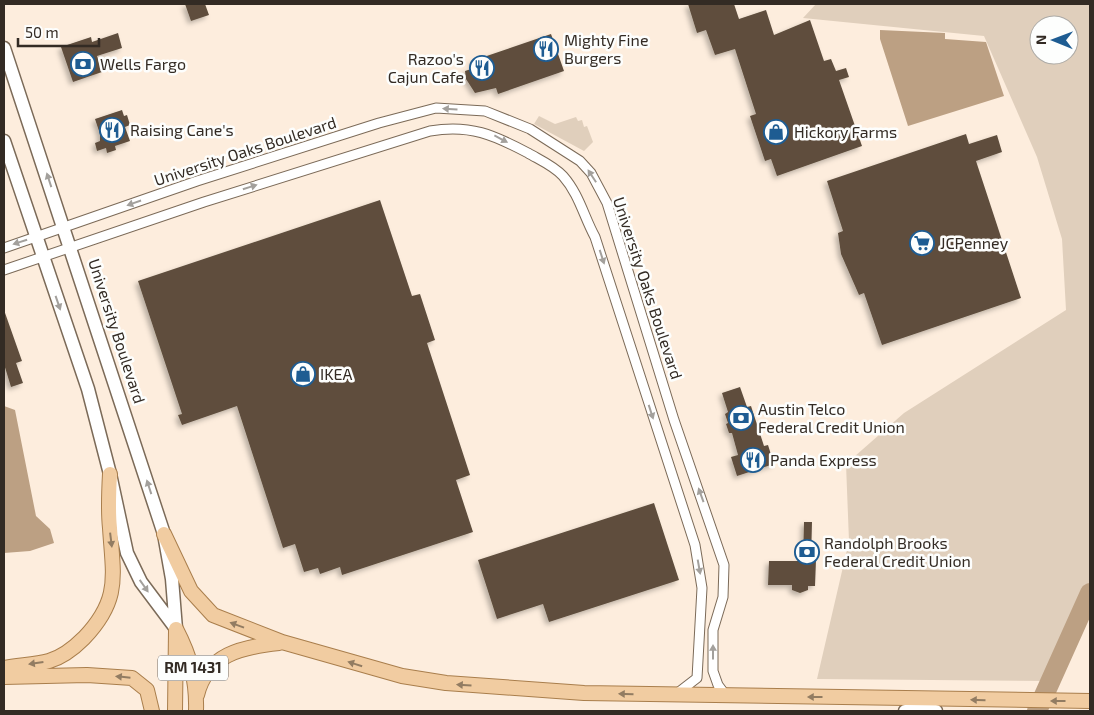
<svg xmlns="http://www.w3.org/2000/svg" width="1094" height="715" viewBox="0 0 1094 715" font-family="'Exo 2',sans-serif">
	<defs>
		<filter id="shadow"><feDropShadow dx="-3" dy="3" stdDeviation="2.5" flood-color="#0004"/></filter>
	</defs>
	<rect width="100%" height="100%" fill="#fdeddd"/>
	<path fill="#e0cfbc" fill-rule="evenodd" d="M816,4H1090V603L1052,681L817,679L849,541L846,464L904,413L1066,310L1062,239L1037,157L984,36L803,18ZM1039,25H1069V55H1039Z
		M539,116L555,124L576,117L578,121L582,120L584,127L587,126L593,142L584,151L534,124Z"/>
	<path fill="#bca083" d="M880,30L945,33V39L986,42L1004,96L908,126L880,39Z
		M4,406L15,410L36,516L50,529L54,543L30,551L4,553Z"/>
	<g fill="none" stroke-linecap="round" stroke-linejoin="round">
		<path stroke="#bca083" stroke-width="20" d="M1037,711L1090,593"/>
	</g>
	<path fill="#5e4e3d" filter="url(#shadow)" d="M185,4H205L209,15L191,21Z
		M688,4H734L739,19L766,10L774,35L810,20L824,61L831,59L836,71L846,68L849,77L839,80L862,146L777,176L771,159L765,161L750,116L756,114L735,49L715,55L706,30L697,33Z
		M118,33L122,48L97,56L102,72L73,82L61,47L91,37L92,42Z
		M551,34L564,71L498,94L496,88L475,93L466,79L465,71L474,68L472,61Z
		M122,110L124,116L127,115L130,125L125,127L130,141L115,146L116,150L107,153L106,148L97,151L95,143L100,141V134L95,119Z
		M966,134L969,144L997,135L1002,152L976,161L1021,298L882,345L864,293L859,295L841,254L838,233L843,231L827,181Z
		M380,200L412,296L420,294L435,340L427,343L470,475L456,480L473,532L342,575L340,567L320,574L318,568L304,572L295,544L283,548L237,406L182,425L178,415L182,414L138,281Z
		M4,310L22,361L16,363L23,383L11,387L4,364Z
		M740,387L747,407L751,406L764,446L768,445L774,464L737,476L731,457L738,455L732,433H729L726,424L728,423L725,414L728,412L722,393Z
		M654,503L679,580L549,622L543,604L497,619L478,560Z
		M804,522H812L811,560H816L815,586H808V590L800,593L792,590V585H768L769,561H803Z"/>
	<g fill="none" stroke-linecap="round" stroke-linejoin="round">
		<defs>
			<path id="minor" d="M4,248L197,181L379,123L436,108L485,111L530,129L580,161L591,173L607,203L674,420L724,565L723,597L713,630V671L718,685L727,697
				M4,270L204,202L430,131C470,124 494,135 528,153C540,160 554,166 563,176C579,194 584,217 595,237L695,545L702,588L697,678L675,695"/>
			<path id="secondary" d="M4,48L164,534L172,579L176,629
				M4,141L88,389L110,474L127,553L141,582L174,626
				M905,711H936"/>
			<path id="primary" d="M164,534L191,591L213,615L282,642L402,676L446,683L584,693L1090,701
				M176,629C190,656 197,680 196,711
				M4,668C18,665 35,665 49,661C63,657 74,648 84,638C121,599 113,576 110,528C108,510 109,492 110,474
				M4,677L87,675L132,678L147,690L152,711
				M197,695C207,654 242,647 279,643
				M175,711L176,630"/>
		</defs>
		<use href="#minor" stroke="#7b6a58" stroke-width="11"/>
		<use href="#secondary" stroke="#7b6a58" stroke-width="15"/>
		<use href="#primary" stroke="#a97e4c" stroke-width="16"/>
		<use href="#minor" stroke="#fff" stroke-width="9"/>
		<use href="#secondary" stroke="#fff" stroke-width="12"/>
		<use href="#primary" stroke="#f1cca1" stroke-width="14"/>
	</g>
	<defs><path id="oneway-solid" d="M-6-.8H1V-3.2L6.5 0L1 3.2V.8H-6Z" transform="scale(1.25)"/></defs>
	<g fill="#a3a09c">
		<use href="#oneway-solid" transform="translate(450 109) rotate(-176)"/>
		<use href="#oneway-solid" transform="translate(501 139) rotate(28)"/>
		<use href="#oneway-solid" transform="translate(592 176) rotate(-123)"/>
		<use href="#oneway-solid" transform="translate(49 180) rotate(-108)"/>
		<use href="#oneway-solid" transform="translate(250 187) rotate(-18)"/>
		<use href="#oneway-solid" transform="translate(134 203) rotate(161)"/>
		<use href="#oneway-solid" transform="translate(20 242) rotate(162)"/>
		<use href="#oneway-solid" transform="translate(602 257) rotate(72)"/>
		<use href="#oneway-solid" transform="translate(58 303) rotate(71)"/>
		<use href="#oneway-solid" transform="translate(651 412) rotate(72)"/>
		<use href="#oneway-solid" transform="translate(149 487) rotate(-108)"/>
		<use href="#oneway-solid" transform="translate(701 495) rotate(-110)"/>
		<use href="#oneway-solid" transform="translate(699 567) rotate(80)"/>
		<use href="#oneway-solid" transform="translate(144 586) rotate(55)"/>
		<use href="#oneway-solid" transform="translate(713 652) rotate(-90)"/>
	</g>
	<g fill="#927c62">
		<use href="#oneway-solid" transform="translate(111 540) rotate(83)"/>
		<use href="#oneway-solid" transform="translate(237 625) rotate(-160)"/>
		<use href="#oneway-solid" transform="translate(36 663) rotate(172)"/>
		<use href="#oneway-solid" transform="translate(355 664) rotate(-163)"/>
		<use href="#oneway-solid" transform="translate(123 677) rotate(-174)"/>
		<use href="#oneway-solid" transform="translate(464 685) rotate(-176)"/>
		<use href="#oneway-solid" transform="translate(626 694) rotate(-179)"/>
		<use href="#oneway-solid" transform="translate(815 697) rotate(-180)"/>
		<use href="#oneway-solid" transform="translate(978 700) rotate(-179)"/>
		<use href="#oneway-solid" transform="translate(1058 701) rotate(180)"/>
	</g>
	<defs>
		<symbol id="restaurant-ring" viewBox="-11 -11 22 22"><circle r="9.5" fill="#fdfefd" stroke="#1e5c92" stroke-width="1.5"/><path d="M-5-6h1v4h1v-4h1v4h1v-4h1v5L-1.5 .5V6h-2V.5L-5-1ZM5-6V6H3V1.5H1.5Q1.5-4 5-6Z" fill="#1e5c92"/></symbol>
		<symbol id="bank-ring" viewBox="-11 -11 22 22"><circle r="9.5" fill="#fdfefd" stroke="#1e5c92" stroke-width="1.5"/><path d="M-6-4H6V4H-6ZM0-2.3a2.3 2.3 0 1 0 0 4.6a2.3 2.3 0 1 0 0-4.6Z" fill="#1e5c92"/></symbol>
		<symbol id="shop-ring" viewBox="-11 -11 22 22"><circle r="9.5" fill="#fdfefd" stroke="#1e5c92" stroke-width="1.5"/><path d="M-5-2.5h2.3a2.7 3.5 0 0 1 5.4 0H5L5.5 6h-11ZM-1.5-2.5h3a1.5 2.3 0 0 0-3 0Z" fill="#1e5c92"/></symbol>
		<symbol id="supermarket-ring" viewBox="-11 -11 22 22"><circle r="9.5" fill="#fdfefd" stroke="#1e5c92" stroke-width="1.5"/><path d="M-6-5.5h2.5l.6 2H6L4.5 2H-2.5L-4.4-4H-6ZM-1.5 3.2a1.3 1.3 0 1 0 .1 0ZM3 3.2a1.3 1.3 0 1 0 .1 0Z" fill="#1e5c92"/></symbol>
	</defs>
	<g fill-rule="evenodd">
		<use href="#restaurant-ring" x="532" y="35" width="28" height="28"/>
		<use href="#bank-ring" x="69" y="50" width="28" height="28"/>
		<use href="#restaurant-ring" x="468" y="54" width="28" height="28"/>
		<use href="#restaurant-ring" x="98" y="116" width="28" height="28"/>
		<use href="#shop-ring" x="762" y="118" width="28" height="28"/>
		<use href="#supermarket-ring" x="908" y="229" width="28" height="28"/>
		<use href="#shop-ring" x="289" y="360" width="28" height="28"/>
		<use href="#bank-ring" x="727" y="404" width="28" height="28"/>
		<use href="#restaurant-ring" x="739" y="446" width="28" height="28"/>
		<use href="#bank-ring" x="793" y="538" width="28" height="28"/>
	</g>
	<g text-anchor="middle" stroke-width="5" stroke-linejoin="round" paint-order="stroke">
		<rect fill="#fdfefd" stroke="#706a65" stroke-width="1" x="158" y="655.5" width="70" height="25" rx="4"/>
		<g font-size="15" font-weight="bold" fill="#332b24">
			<text x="193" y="673">RM 1431</text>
		</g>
		<g font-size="16" fill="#332b24" stroke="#fdfefd" text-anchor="start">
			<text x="564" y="46">Mighty Fine<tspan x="564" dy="18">Burgers</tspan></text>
			<text x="464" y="65" text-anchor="end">Razoo's<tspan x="464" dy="18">Cajun Cafe</tspan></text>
			<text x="100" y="70">Wells Fargo</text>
			<text x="130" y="136">Raising Cane's</text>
			<text x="794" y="138">Hickory Farms</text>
			<text x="940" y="249">JCPenney</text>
			<text x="320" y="380">IKEA</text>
			<text x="758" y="415">Austin Telco<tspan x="758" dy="18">Federal Credit Union</tspan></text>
			<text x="770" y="466">Panda Express</text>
			<text x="824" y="549">Randolph Brooks<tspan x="824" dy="18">Federal Credit Union</tspan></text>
		</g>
		<g font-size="16" fill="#332b24" stroke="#fdfefd">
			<text transform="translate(245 151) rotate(-18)" y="6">University Oaks Boulevard</text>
			<text transform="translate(648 288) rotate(72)" y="6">University Oaks Boulevard</text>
			<text transform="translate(117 331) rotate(72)" y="6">University Boulevard</text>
		</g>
	</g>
	<rect width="1094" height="715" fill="none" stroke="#332b24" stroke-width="10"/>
	<g transform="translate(1054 40) rotate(271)"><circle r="24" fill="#fdfefd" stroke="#acaaa6"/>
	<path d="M0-4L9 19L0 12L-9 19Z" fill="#1e5c92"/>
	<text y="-8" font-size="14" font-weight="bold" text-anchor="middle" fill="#332b24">N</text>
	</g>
	<path d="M18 38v8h81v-8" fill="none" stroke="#332b24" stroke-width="2.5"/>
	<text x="25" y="38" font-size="15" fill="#332b24" stroke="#fdfefd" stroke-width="4" paint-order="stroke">50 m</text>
</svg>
